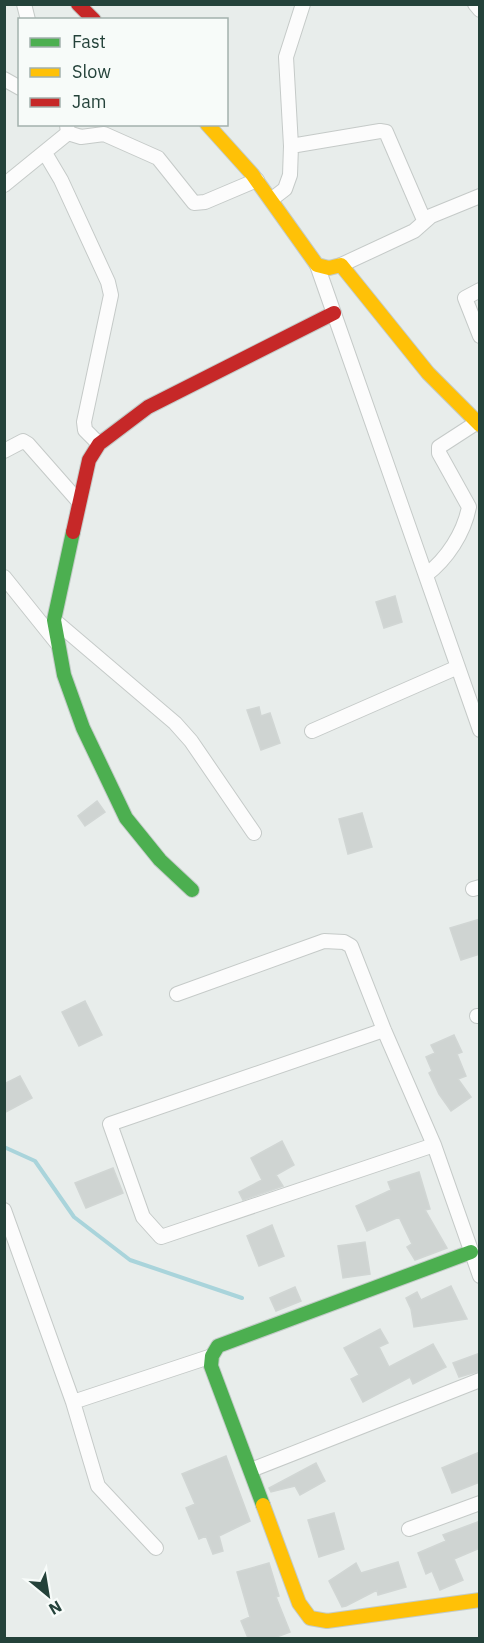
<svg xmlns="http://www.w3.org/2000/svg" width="484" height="1643" viewBox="0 0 484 1643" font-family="'IBM Plex Sans',sans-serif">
	<rect width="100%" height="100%" fill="#e8edeb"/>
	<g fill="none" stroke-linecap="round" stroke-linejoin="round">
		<path stroke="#a9d4db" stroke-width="4" d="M4,1147L35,1161L74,1217L130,1260L242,1298"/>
	</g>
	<path fill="#cfd4d2" stroke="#d1d6d4" stroke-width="1.5" d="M395,596L402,622L384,628L376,602Z
		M259,707L261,716L270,713L280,743L261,750L247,710Z
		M97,801L105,812L85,826L78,816Z
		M362,813L372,847L348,854L339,819Z
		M480,919V954L461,960L450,928Z
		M85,1001L102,1035L79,1046L62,1012Z
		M454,1035L462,1052L457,1054L466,1076L458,1079L471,1097L451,1111L439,1094L429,1073L432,1071L426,1057L435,1053L431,1045Z
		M20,1076L32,1098L4,1113V1084Z
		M282,1141L294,1165L276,1175L283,1186L243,1200L239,1192L262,1180L251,1158Z
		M113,1168L123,1193L86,1208L75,1183Z
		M419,1172L430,1209L425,1210L447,1248L415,1260L407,1247L412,1244L399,1217L367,1231L356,1206L391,1190L388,1182Z
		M272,1225L284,1256L259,1266L247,1236Z
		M365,1242L370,1274L343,1278L338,1246Z
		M451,1286L467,1319L414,1327L411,1309L406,1298L417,1292L421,1300Z
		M295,1287L301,1301L276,1311L270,1298Z
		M380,1329L388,1343L379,1347L389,1367L433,1344L446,1367L413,1384L410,1377L363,1402L351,1379L359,1375L344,1348Z
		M480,1353V1371L459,1377L453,1363Z
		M480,1452V1482L452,1493L442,1468Z
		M226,1456L250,1521L219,1536L223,1551L213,1554L206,1536L199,1539L186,1508L195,1504L182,1474Z
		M316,1463L325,1481L300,1495L295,1486L271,1492L269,1488Z
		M334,1513L344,1549L319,1557L308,1520Z
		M480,1521V1548L454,1559L463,1580L440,1590L432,1571L426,1574L418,1553L446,1541L443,1535Z
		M398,1562L406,1587L378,1595L377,1590L346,1606L342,1607L329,1581L356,1563L361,1573Z
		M269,1563L279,1596L276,1597L290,1632L274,1638H248L241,1621L250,1617L237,1572Z"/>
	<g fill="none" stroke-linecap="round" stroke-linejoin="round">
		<defs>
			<path id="street" d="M24,4L28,20
				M475,4L480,10
				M4,79L20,88
				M68,133L81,137L104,134L158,158L194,203L205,202L257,180
				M291,146L380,131L386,132L424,220
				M45,153L61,180L108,282L111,295L84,422L85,430L99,444
				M4,185L68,133L67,125
				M272,199L285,189L290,175L291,146L286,57L303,4
				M317,265L480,730
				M341,265L414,231L431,216L480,196
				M480,290L465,298L480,336
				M4,451L23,441L28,444L79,502
				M426,575C447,559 464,533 469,507L439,453V447L476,423
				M4,577L57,643
				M54,620L175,723L191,741L254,833
				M312,731L458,667
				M473,889L480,887
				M177,994L324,941L344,942L351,946L384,1030L434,1145L480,1276
				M477,1016H480
				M384,1030L110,1124L143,1217L161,1237L434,1145
				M4,1210L73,1402L98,1486L156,1548
				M73,1402L212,1356
				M251,1470L480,1380
				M409,1529L480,1503"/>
			<path id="fast" d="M73,532L54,620L64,675L83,728L126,818L160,860L192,890
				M263,1505L211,1366L212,1356L218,1346L471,1252"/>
			<path id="slow" d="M207,124L252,174L317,265L329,268L341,265L428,373L480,425
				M263,1505L299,1603L310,1618L327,1621L480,1600"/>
			<path id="jam" d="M78,4L94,20
				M73,532L89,460L99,444L148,407L334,313"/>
		</defs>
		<use href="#street" stroke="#c5cac8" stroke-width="16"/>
		<use href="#fast" stroke="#c3cbc8" stroke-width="16"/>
		<use href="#slow" stroke="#c3cbc8" stroke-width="16"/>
		<use href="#jam" stroke="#c3cbc8" stroke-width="16"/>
		<use href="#street" stroke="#fcfcfc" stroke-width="14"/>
		<use href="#fast" stroke="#4caf50" stroke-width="14"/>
		<use href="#slow" stroke="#ffc107" stroke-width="14"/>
		<use href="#jam" stroke="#c62828" stroke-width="14"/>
	</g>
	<rect width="484" height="1643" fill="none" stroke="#24423a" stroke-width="12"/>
	<rect x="18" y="18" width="210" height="108" fill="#f7fbf9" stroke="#a3b1ad" stroke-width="1.5"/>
	<rect x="30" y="38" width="30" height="9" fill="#4caf50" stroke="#a3b1ad" stroke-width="1.5"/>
	<text x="72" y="48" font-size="18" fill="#24423a">Fast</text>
	<rect x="30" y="68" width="30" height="9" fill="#ffc107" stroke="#a3b1ad" stroke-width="1.5"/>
	<text x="72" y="78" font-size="18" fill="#24423a">Slow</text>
	<rect x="30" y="98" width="30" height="9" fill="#c62828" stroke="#a3b1ad" stroke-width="1.5"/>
	<text x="72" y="108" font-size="18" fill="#24423a">Jam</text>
	<g transform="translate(48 1595) rotate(150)" stroke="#f7fbf9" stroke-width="4.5" paint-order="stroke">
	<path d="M0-4.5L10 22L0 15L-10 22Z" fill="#24423a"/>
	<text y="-9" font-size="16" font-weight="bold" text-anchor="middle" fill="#24423a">N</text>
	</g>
</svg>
